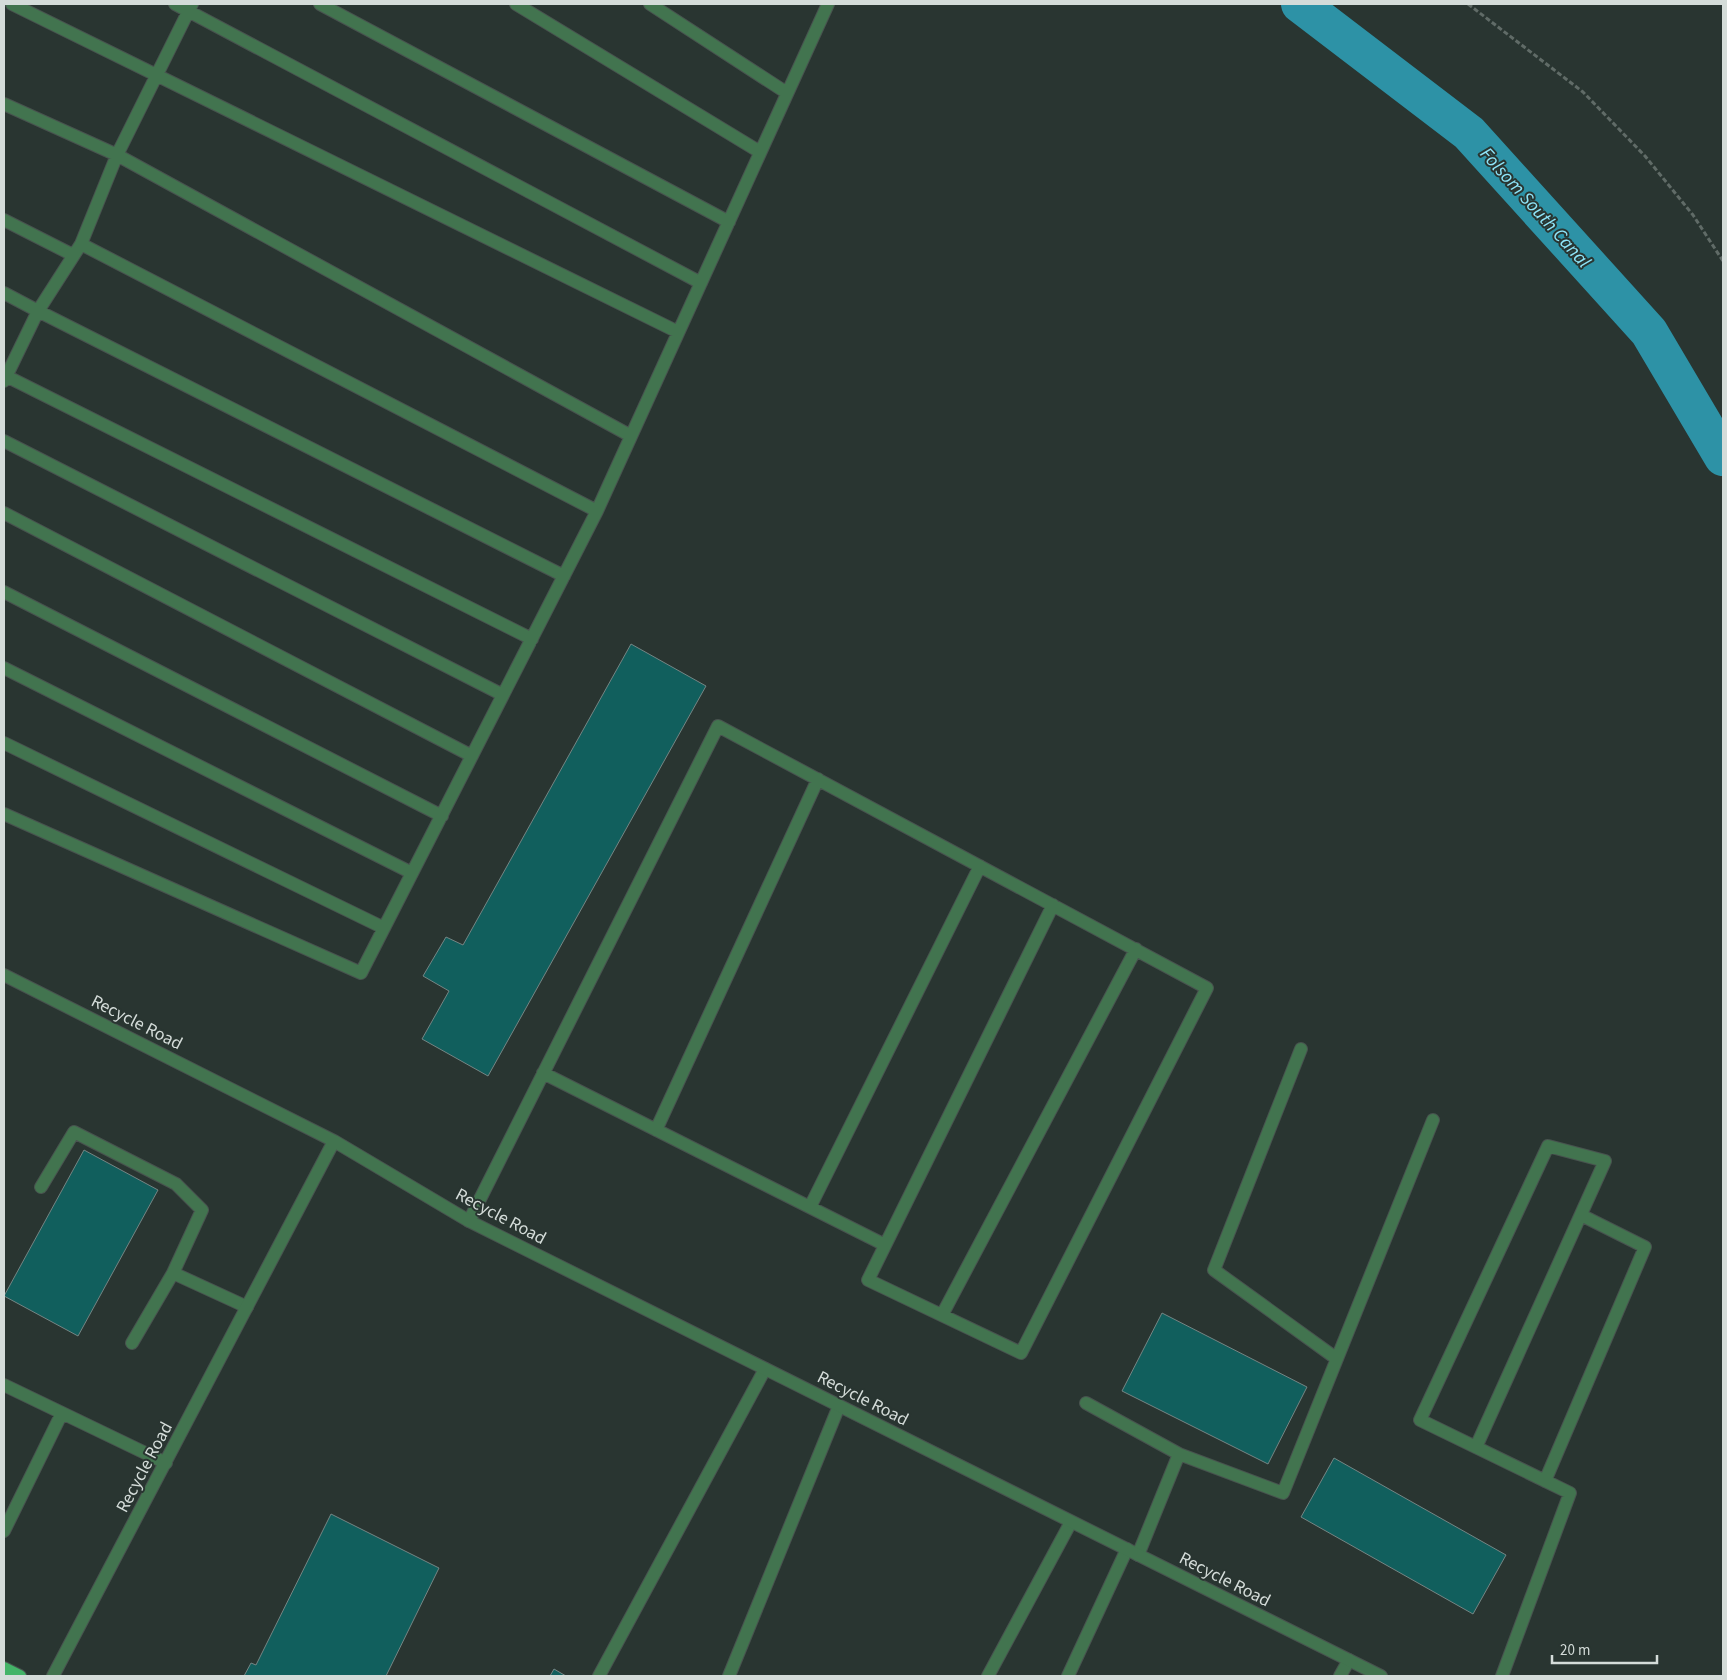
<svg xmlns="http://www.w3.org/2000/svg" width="1727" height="1680" viewBox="0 0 1727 1680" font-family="'Source Sans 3',sans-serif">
	<rect width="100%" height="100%" fill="#293531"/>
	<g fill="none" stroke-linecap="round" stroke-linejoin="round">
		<path stroke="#2d92a6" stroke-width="38" d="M1300,4L1469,133L1649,332L1723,457"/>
	</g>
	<path fill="#115f5d" stroke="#758584" d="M631,644L706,686L488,1076L422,1039L449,991L423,976L446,937L463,945Z
		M84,1150L158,1190L78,1336L4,1296Z
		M1162,1313L1307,1387L1268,1464L1122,1391Z
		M1334,1458L1506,1555L1473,1614L1301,1517Z
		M331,1514L439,1568L386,1676H244L251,1663L256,1665Z
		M554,1669L566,1676H550Z"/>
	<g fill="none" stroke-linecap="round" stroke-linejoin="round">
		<defs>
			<path id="lane" d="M12,4L678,332
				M175,4L701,283
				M320,4L729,222
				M516,4L760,152
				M650,4L787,93
				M4,104L117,155L631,436
				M4,220L73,255
				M4,293L38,311L564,576
				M4,375L532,639
				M4,381L38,311L81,244L117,155L192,4
				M4,441L503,695
				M597,511L828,4
				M4,513L472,756
				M4,592L442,816
				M4,668L412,873
				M4,743L384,928
				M4,814L361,973L597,511L81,244
				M1301,1049L1214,1270L1337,1359
				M543,1073L885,1245
				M656,1130L818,779
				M41,1187L74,1132L176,1184L202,1210L173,1273L247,1307
				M810,1207L980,866
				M469,1221L718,726L1207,988L1021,1353L868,1280L1053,905
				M942,1315L1136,949
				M132,1343L173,1273
				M4,1385L166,1463
				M1086,1403L1179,1454
				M1476,1447L1605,1161L1548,1146L1420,1420L1570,1493L1502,1676
				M1545,1481L1645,1247L1581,1215
				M4,1531L62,1413
				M1138,1555L1179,1454L1283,1493L1433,1120
				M599,1676L765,1369
				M729,1676L839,1406
				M988,1676L1071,1522
				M1068,1676L1127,1549
				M1340,1676L1349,1660"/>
			<path id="street" d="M4,975L334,1141L469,1221L1381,1676
				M53,1676L334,1141"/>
			<path id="primary" d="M4,1668L20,1676"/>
		</defs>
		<use href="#lane" stroke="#48534f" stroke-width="14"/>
		<use href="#street" stroke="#48534f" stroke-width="14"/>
		<use href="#primary" stroke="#48534f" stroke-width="14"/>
		<path stroke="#606b67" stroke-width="3" stroke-dasharray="5 2.5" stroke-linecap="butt" d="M1468,4L1583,92L1645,156L1693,215L1723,261"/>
		<use href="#lane" stroke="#42744f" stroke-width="12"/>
		<use href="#street" stroke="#42744f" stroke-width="12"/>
		<use href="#primary" stroke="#43b468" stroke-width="12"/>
	</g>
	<g text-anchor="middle" stroke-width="4" stroke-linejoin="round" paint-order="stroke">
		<g font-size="18" fill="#d4dcd9" stroke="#293531">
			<text transform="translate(137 1022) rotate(27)" y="6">Recycle Road</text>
			<text transform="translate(501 1216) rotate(28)" y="6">Recycle Road</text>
			<text transform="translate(863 1398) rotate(27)" y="6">Recycle Road</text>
			<text transform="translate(144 1467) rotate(-62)" y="6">Recycle Road</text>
			<text transform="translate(1225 1579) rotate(27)" y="6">Recycle Road</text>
		</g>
		<g font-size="19" font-style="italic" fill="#8ee5f9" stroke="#293531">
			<text transform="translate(1536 207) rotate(48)" y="7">Folsom South Canal</text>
		</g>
	</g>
	<rect width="1727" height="1680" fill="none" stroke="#d4dcd9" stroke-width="10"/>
	<path d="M1552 1655v8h105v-8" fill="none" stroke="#d4dcd9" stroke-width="2.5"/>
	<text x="1560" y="1655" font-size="15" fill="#d4dcd9" stroke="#293531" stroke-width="4" paint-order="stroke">20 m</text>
</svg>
